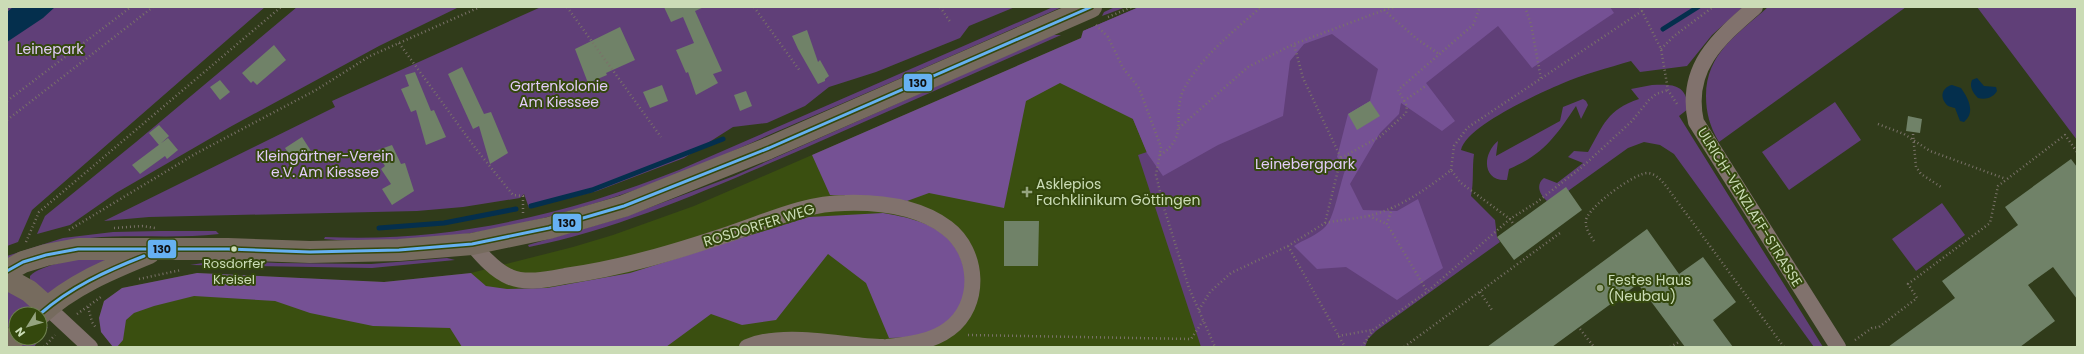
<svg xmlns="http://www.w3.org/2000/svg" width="2084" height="354" viewBox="0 0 2084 354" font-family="Poppins,sans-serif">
	<rect width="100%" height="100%" fill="#303b1a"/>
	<path fill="#3a4f10" d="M1083,31L1338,347H113L101,332L99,318L104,301L122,288L197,273L384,282L471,273L573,247L613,235L694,206L759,178L1081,38Z"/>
	<path fill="#603f78" d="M7,7H265L32,210L18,242L7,246Z
		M297,7H459L379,46L230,127L116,193L70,225L37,234L45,216L136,142Z
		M541,7H1015L969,26L960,38L876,72L829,87L805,106L767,123L733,127L684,158L597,191L529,208L524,194L520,198L463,207L417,211L149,217L104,221L335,107L332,101Z
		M1053,7H1062C968,49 873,91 778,131C735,150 692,170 647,186C546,222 433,250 324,239L325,237C447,243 566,215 679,170Z
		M1115,7H1126L1102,16L1104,12Z
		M1139,7H1743L1712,35L1687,66L1640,72L1631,61C1608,68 1583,74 1561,84C1538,94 1466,126 1461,150L1474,154C1472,168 1474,182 1471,196L1495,220L1497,237L1500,242L1376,331L1368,339L1365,347H1201L1138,155L1147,152L1101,44L1083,31Z
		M1768,7H1906L1719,142C1710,127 1706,113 1706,96C1706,53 1738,34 1768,7Z
		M1977,7H2077V140Z
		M1052,35H1061C973,74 884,113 796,152C709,189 622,228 529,247L528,245L624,217L734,176Z
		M1652,85C1673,84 1687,84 1688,109L1679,116L1823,347H1814L1674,154L1660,145L1644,142L1628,148L1568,191L1547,201C1540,195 1535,185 1544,178L1557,183L1583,163L1568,157L1574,151L1588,152C1604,124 1607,110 1639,99L1631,89Z
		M1583,99L1586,101L1588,105L1581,119L1576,106C1556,136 1543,155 1509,169L1507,180C1482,182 1482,154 1498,141L1496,156L1560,121L1563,107Z
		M1835,102L1861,140L1789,190L1762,152Z
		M1942,203L1965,235L1916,271L1892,239Z
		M160,231H216L219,234C176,239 133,234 90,238C62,240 34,253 7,261V256L63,238L113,232Z
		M91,257L109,258L47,294L30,279V276C42,264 75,260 91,257Z
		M447,258L455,260L372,268L190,265L222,260L278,263L371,264Z
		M7,290L15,292L31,306L23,314H16V320L7,329Z
		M48,327L34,347H18L26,338H40V328Z"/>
	<path fill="#755194" d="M1139,7H1610L1614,13L1532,68L1498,26L1426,83L1455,121L1442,131L1401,103L1399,114L1380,133L1350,184L1363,210L1397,211L1418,199L1443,268L1397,300L1346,267L1317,269L1294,246C1303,240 1318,235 1326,226C1335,216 1340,182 1346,168L1337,157L1348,114L1370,101L1378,69L1332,34L1304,44L1290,61L1283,116L1218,145L1163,176L1147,153L1133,119L1060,83L1026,101L1004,208L929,193L907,201L868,196L830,195L812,155L1081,38L1083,31Z
		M883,213C905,217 928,221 945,236C970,257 973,300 947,322C931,335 909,338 889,338L866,283L828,254L776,320L742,325L711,314L666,347H462L450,328L373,326L310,313L275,301L194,296L154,306L134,313L126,320L123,340L117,347H113L101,332L99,318L104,301L122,288L197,273L384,282L471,273L486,286L507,289L547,288L630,273L809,217Z"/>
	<path fill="#042f4d" d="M13,7H55L43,18L7,42V12Z
		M1977,78L1984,86L1996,87L1997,91C1993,98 1985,100 1978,98C1973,93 1969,87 1972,80Z
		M1952,85L1961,88C1968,98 1976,112 1964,122L1960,121L1955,108C1952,107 1948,107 1946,104C1939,96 1943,87 1952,85Z"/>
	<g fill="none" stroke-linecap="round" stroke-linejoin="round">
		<path stroke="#042f4d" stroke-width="5" d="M1663,29L1698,7
			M531,206L592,190L723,139
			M379,228L444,223L516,209"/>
	</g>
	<path fill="#708268" d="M664,7H704L695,11L722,71L713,74L718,83L696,95L688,72L686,73L676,50L694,43L683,17L671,22Z
		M620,27L635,60L606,73L607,75L588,83L575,49Z
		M807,30L818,62L820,60L829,76L825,79V81L818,84L798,49L792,36Z
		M274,45L286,60L257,85L253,81L251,83L242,73Z
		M462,67L484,114L491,112L508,153L490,164L479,126L473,129L448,74Z
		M415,72L431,111L434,110L446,137L426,145L416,110L411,112L401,89L409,86L405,75Z
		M220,80L230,92L220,100L210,87Z
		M662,85L668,101L650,108L643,92Z
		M746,91L752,106L740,111L734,95Z
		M1370,101L1380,116L1357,130L1348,114Z
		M1908,116L1922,119L1920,133L1906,131Z
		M159,125L169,136L159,145L149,133Z
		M302,137L311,151L294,162L285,148Z
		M168,138L178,150L167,159L165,156L140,174L132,165Z
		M392,145L401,164L405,163L414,191L392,205L382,189L391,184L381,169L385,166L375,151Z
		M2071,159L2077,167V299L2053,267L2028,285L2055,321L2020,347H1888L1955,298L1942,281L2018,225L2005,207Z
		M1566,187L1582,210L1514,260L1497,237Z
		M1004,221H1039L1038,266H1004Z
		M1647,229L1679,274L1703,257L1736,302L1713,320L1733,347H1685L1638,284L1552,347H1487Z"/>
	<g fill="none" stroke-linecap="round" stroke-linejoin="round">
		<path stroke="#7a7269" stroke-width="2.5" stroke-dasharray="1 3" stroke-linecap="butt" d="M567,7L661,137
			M754,7L800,71
			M940,7L951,23
			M1525,7L1531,24L1541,79
			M1640,7L1661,49L1668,90L1677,104
			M1384,10L1417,39L1439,54
			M1108,17L1132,7
			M1096,25L1108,37L1123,68L1139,88L1161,147L1156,175L1164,208L1189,288L1215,347
			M399,43L476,149L513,195L523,196V213
			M1661,49L1674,36L1713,7
			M7,101L131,7
			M1404,101L1427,85
			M7,120L153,7
			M1878,124L1904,134L1930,151L2006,179
			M1179,128L1248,67L1294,44L1384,10L1396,7
			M1913,134L1916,167L1921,174L1941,187
			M1160,155C1191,136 1170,113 1185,87C1203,55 1234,31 1261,7
			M1341,158L1381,136L1406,113L1407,106L1398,90L1473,25L1480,7
			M1451,170L1454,146L1467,128L1642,11
			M1392,208L1387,224L1427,291
			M1369,216L1387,224
			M1325,223C1339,220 1354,219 1368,216C1398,209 1427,189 1451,170L1461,183L1510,219L1514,225
			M114,228L142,226L155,228
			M69,230L195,154L316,90L370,56L480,7
			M1594,241C1590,235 1585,228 1586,221C1586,208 1636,172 1648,173C1656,174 1661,180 1666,186L1784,347
			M26,242L39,212L281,7
			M1288,246L1345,347
			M139,279L181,270
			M1480,292L1492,310
			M88,307L92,322L96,328
			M1199,310L1210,292L1231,273L1288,246L1325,223L1341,158L1303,78L1294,44
			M77,314L101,297
			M1580,329L1594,347
			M968,335L1191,339L1203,321
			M1338,336L1372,330
			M1855,340L1872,328L1879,327L1917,298L1908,284L1990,223L1998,186L2065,135L2077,152
			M44,347L55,335
			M1362,347L1373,330L1428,291L1510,219L1537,202L1582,167L1631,122L1649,100L1656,94L1668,90
			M1404,347L1560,233
			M1670,347L1679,342"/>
		<path stroke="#81726d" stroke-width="16" d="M1755,7C1718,39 1684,68 1696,122L1838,347
			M472,244C482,256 495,271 510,277C526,284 549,279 565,276C622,268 675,252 729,234C766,222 805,203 845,203C879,202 919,207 947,228C979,252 982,305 949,329C932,342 907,345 887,347
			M47,307L90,347
			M747,347C785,331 842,346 883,347"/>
		<path stroke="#766b5e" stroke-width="22" d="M7,271L23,262L46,255L78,249H228L310,252L399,250L472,244L549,228L624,206L769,148L1091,7
			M7,279L29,291L47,307
			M40,314C71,285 110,269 149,253
			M7,346L16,336"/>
		<defs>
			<path id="bus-1" d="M7,271L23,262L46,255L78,249H228L310,252L399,250L472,244L549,228L624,206L769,148L1091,7
				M40,314C71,287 106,271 144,256"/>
		</defs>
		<use href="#bus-1" stroke="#34480d" stroke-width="6"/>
		<use href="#bus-1" stroke="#66b1f2" stroke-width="3"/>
	</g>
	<g fill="#95a47f" stroke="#34480d" stroke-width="1.5">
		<path d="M1025 186h4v4h4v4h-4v4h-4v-4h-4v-4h4z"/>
		<circle cx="1600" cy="288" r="4"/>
	</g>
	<circle fill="#cbdcb6" stroke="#34480d" stroke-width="1.5" cx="234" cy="249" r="3.5"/>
	<g text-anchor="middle" stroke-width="4" stroke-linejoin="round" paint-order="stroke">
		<g font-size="13" fill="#cbdcb6" stroke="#34480d">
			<text x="234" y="268">Rosdorfer<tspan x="234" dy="16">Kreisel</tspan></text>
		</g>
		<g font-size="14" fill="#e2ccf9" stroke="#34480d">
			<text x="50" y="54">Leinepark</text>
			<text x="559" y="91">Gartenkolonie<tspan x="559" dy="16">Am Kiessee</tspan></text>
			<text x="325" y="161">Kleingärtner-Verein<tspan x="325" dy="16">e.V. Am Kiessee</tspan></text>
			<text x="1305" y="169">Leinebergpark</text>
		</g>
		<g font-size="14" fill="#cbdcb6" stroke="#34480d" text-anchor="start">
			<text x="1036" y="189">Asklepios<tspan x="1036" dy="16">Fachklinikum Göttingen</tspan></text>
			<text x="1608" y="285">Festes Haus<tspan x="1608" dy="16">(Neubau)</tspan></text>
		</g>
		<g font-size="14" fill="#cbdcb6" stroke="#34480d">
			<text transform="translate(1750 207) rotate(58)" y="5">ULRICH-VENZLAFF-STRASSE</text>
			<text transform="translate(759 225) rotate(-17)" y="5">ROSDORFER WEG</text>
		</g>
	</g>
	<g stroke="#34480d" stroke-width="1.5">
		<rect x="903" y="73" width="30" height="19" rx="4" fill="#66b1f2"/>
		<rect x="552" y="213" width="30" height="19" rx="4" fill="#66b1f2"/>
		<rect x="147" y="239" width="30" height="20" rx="4" fill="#66b1f2"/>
	</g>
	<g font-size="11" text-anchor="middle" font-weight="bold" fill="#111">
		<text x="918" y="87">130</text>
		<text x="567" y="227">130</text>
		<text x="162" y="253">130</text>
	</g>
	<rect width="2084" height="354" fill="none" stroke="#cbdcb6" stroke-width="16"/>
	<g transform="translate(28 326) rotate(233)"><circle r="19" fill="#34480d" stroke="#708351"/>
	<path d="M0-3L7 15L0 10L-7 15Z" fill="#95a47f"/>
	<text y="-6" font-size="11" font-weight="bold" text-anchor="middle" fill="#cbdcb6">N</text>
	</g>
</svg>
